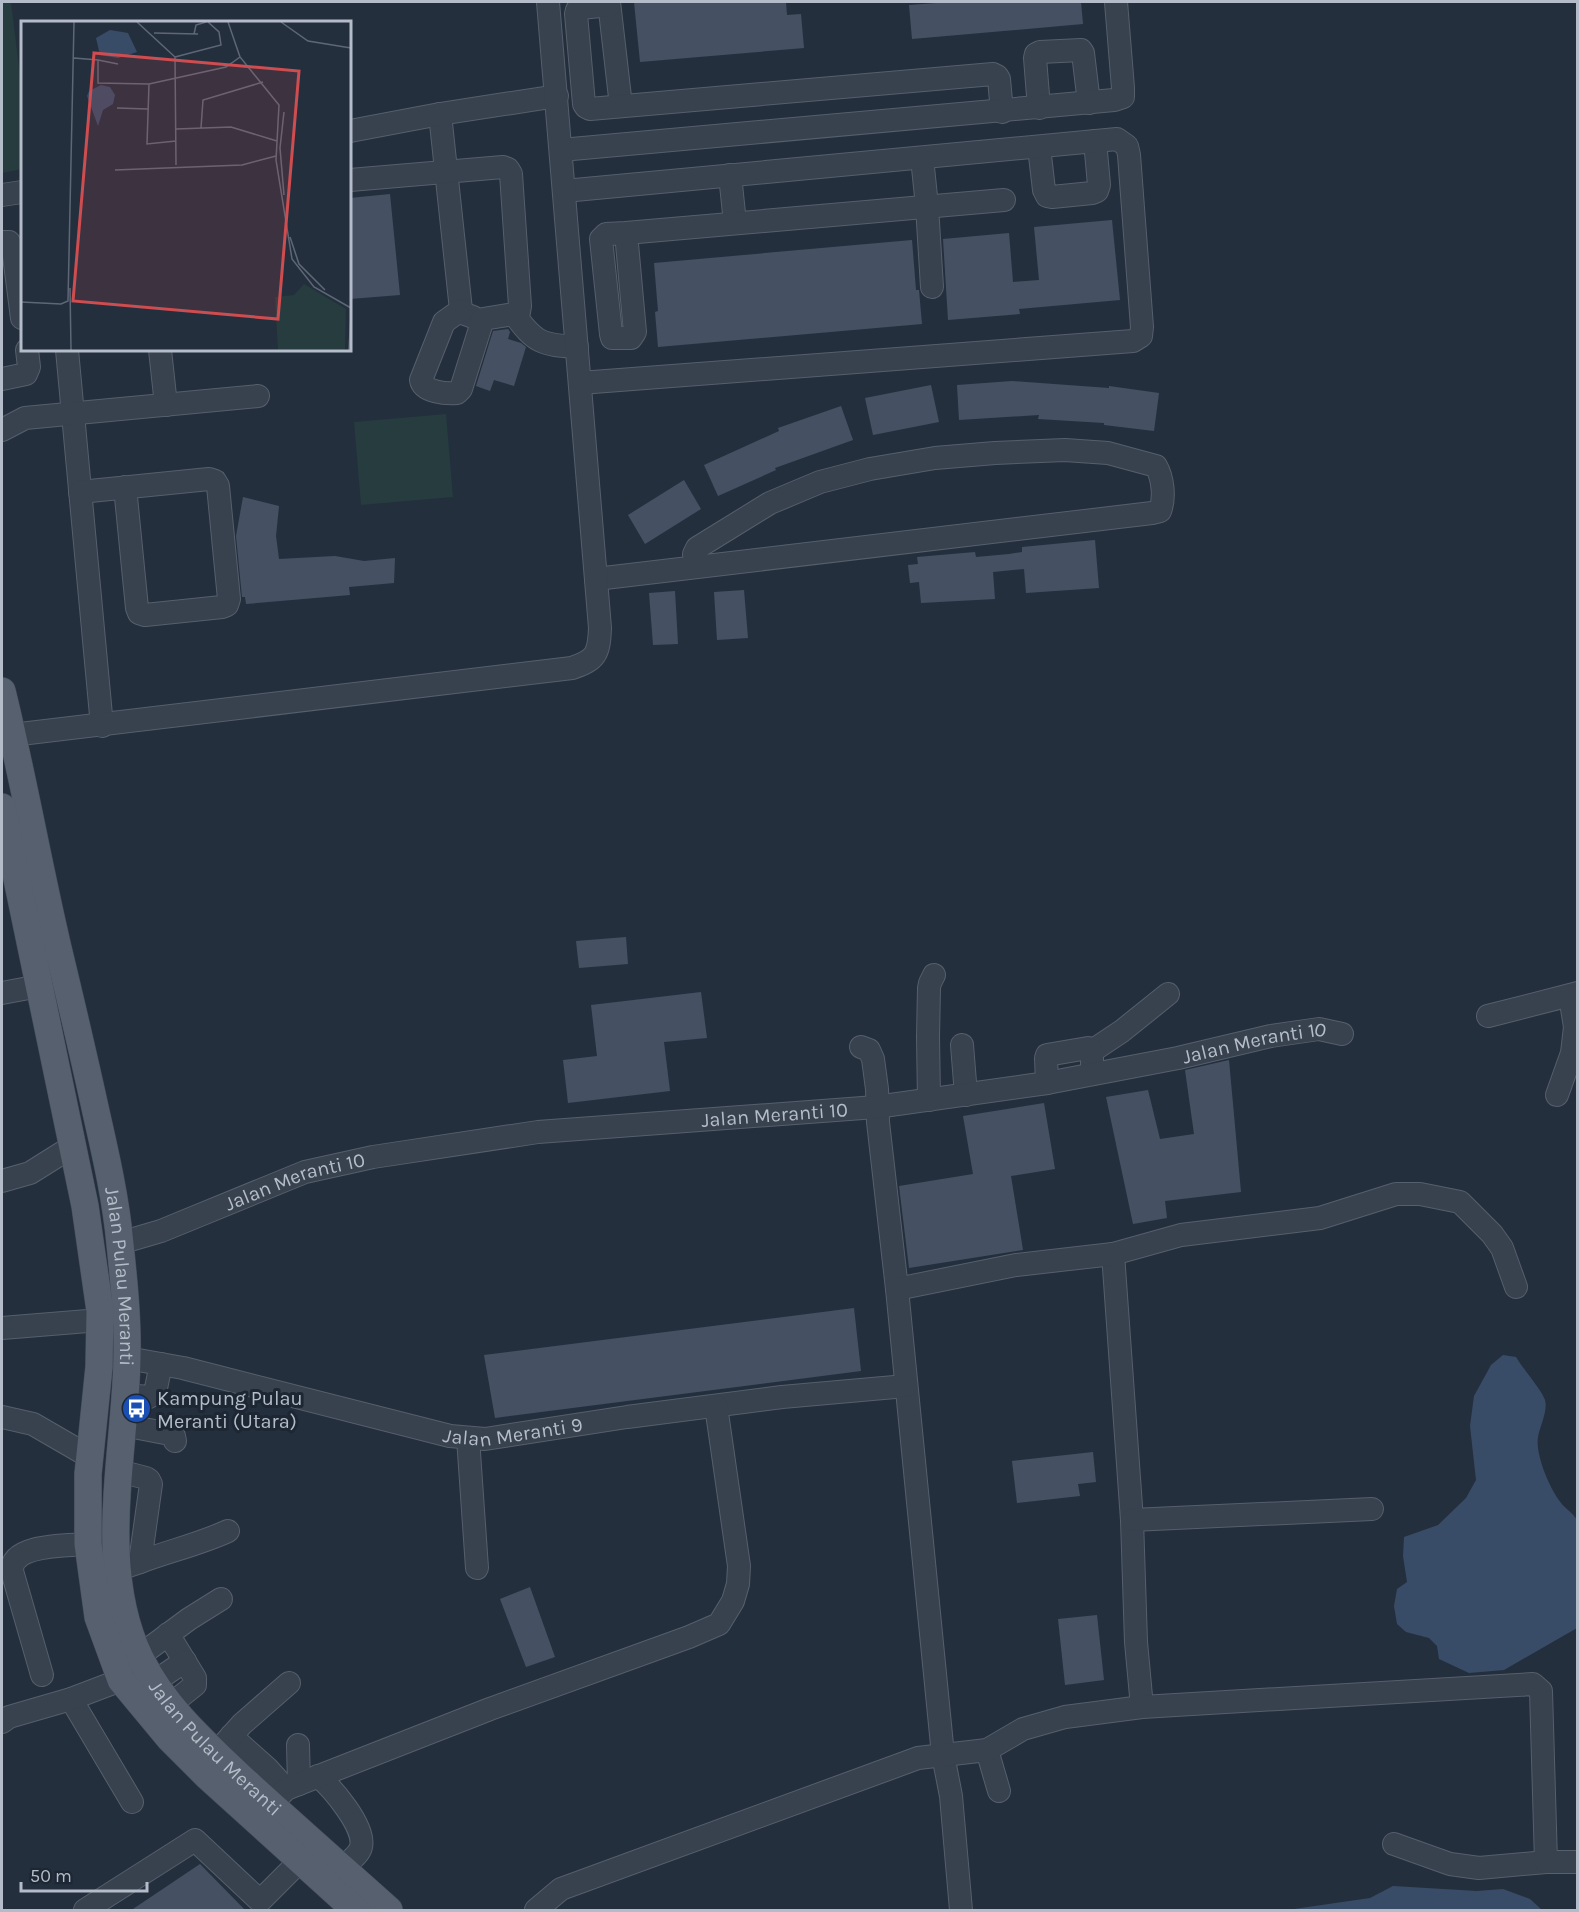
<svg xmlns="http://www.w3.org/2000/svg" width="1579" height="1912" viewBox="0 0 1579 1912" font-family="Karla,sans-serif">
	<rect width="100%" height="100%" fill="#242f3e"/>
	<path fill="#263c3f" d="M2,2H11L22,92V169L2,173Z
		M446,414L453,497L361,505L354,422Z"/>
	<path fill="#394c67" d="M1503,1355L1516,1357C1523,1369 1542,1390 1545,1400C1548,1411 1540,1426 1538,1437C1535,1455 1550,1489 1561,1503C1566,1509 1573,1513 1577,1520V1628L1504,1670L1469,1673L1439,1659L1437,1646L1429,1638L1406,1632L1397,1624L1394,1606L1397,1589L1407,1582L1403,1556L1404,1537L1438,1525L1466,1498L1476,1480L1470,1426L1474,1396L1491,1365Z
		M1393,1886L1477,1891L1503,1889L1530,1899L1542,1910H1292L1294,1909L1370,1898Z"/>
	<path fill="#455162" d="M634,2H786L787,15L801,14L804,48L640,62Z
		M950,2H1081L1083,24L912,39L909,5Z
		M390,194L400,295L350,299V198Z
		M1112,220L1120,300L1019,309L1020,314L948,320L943,239L1009,233L1013,282L1039,280L1034,227Z
		M912,240L916,290H919L922,324L658,347L655,312L658,311L654,263Z
		M508,329L510,332L508,339L521,343L526,347L514,386L494,380L490,391L476,386L493,331Z
		M1012,381L1109,388V386L1159,393L1154,431L1104,425V423L1038,419L1039,415L959,420L957,385Z
		M931,385L939,422L873,435L865,398Z
		M841,406L853,440L775,468L776,470L718,496L704,465L779,431L778,428Z
		M684,480L701,509L645,544L628,515Z
		M243,497L279,506L276,536L279,559L335,556L364,561L395,558L394,583L349,587L350,595L246,604L245,597H242L236,536Z
		M1095,540L1099,588L1026,593L1024,569L993,572L995,599L921,603L919,582L910,583L908,565L918,564L917,557L975,552L976,557L1009,554L1022,552V547Z
		M744,590L748,638L717,640L714,592Z
		M675,591L678,644L653,645L649,593Z
		M626,937L628,964L579,968L576,941Z
		M701,992L707,1038L664,1042L670,1091L568,1103L563,1060L597,1056L591,1005Z
		M1229,1060L1241,1192L1165,1201L1167,1218L1133,1224L1106,1097L1148,1090L1160,1139L1194,1134L1185,1070Z
		M1044,1103L1055,1169L1011,1176L1023,1250L909,1268L899,1186L973,1174L963,1116Z
		M854,1308L861,1371L495,1418L484,1355Z
		M1093,1452L1096,1482L1078,1484L1080,1496L1017,1503L1012,1461Z
		M530,1587L555,1657L526,1667L500,1599Z
		M1097,1615L1104,1680L1065,1685L1058,1619Z
		M200,1864L246,1911H130Z"/>
	<g fill="none" stroke-linecap="round" stroke-linejoin="round">
		<defs>
			<g id="minor">
				<path d="M609,2L621,106"/>
				<path d="M609,5L581,8L577,10L576,14L584,104L586,107L590,109L993,74L997,76L999,79L1002,112"/>
				<path d="M1039,108L1035,58L1036,54L1040,52L1081,50L1083,53L1089,103"/>
				<path d="M440,114L461,310L465,314L473,317"/>
				<path d="M350,131L440,114L557,96"/>
				<path d="M1039,147L1044,190L1047,196L1052,197L1092,193L1097,191L1099,185L1095,141"/>
				<path d="M561,150L1114,100L1123,97V88L1116,2"/>
				<path d="M922,158L927,206L932,287"/>
				<path d="M730,175L735,223"/>
				<path d="M350,180L503,167L508,169L511,174L520,306L519,312L514,314L483,319L461,389L457,393C446,394 423,392 421,380L444,322L461,310"/>
				<path d="M564,191L1117,139L1127,146L1129,155L1142,327L1141,336L1133,341L580,383"/>
				<path d="M2,195L22,192"/>
				<path d="M626,233L606,234L601,239L611,334L612,338H631L635,332L626,233L1004,200"/>
				<path d="M2,242H9L13,248L22,318"/>
				<path d="M514,314C535,343 542,345 577,347"/>
				<path d="M67,350L102,726"/>
				<path d="M160,350L166,405"/>
				<path d="M2,379L26,374L29,367L27,350"/>
				<path d="M2,430L25,418L258,396"/>
				<path d="M80,492C123,488 166,483 209,479L215,481L218,486L229,599L227,605L222,607L145,615L139,613L137,608L125,487"/>
				<path d="M596,579L1152,513L1160,511C1165,498 1163,478 1156,466L1108,453L1065,450L995,453L935,458L870,469L820,482L770,503L697,548L694,554L695,567"/>
				<path d="M12,735L572,668C596,660 599,654 600,628L548,2"/>
				<path d="M2,993L39,986"/>
				<path d="M1488,1016L1578,993"/>
				<path d="M962,1045L966,1095"/>
				<path d="M861,1047L869,1050L873,1059L877,1089L878,1122L897,1289L943,1755L951,1796L961,1910"/>
				<path d="M1092,1074V1051L1122,1031L1168,994"/>
				<path d="M1047,1083L1046,1058L1047,1055L1088,1048L1092,1051"/>
				<path d="M1557,1095L1572,1053L1575,1027L1570,996"/>
				<path d="M929,1100L928,1037L929,988L930,983L934,975"/>
				<path d="M2,1181L30,1173L73,1146"/>
				<path id="s1" d="M120,1243L161,1231L305,1172L373,1157L538,1132L876,1107L1047,1083L1178,1058L1271,1036L1319,1029L1342,1034"/>
				<path d="M1113,1254L1132,1520L1136,1642L1142,1707"/>
				<path d="M897,1289L1016,1265L1113,1254L1181,1235L1320,1218L1396,1194H1420L1460,1202L1492,1234L1502,1248L1516,1287"/>
				<path d="M2,1328L100,1320"/>
				<path id="s2" d="M127,1358L183,1368L450,1436L485,1439L627,1417L782,1397L906,1386"/>
				<path d="M125,1395L149,1397L155,1393L161,1364"/>
				<path d="M2,1417L33,1424L90,1457"/>
				<path d="M123,1425L170,1434L174,1436L175,1441"/>
				<path d="M468,1438L477,1568"/>
				<path d="M1132,1520L1372,1509"/>
				<path d="M140,1562C169,1551 200,1544 228,1531"/>
				<path d="M116,1570L140,1562L151,1484L149,1480L146,1478L119,1471"/>
				<path d="M168,1634L195,1678V1685L170,1705"/>
				<path d="M139,1656L189,1619L221,1599"/>
				<path d="M42,1675L12,1571C11,1543 68,1546 88,1544"/>
				<path d="M154,1682L185,1661"/>
				<path d="M71,1699L132,1802"/>
				<path d="M2,1722L9,1717L71,1699L121,1680"/>
				<path d="M231,1736L268,1769L286,1789"/>
				<path d="M298,1745L299,1784"/>
				<path d="M987,1750L999,1791"/>
				<path d="M216,1753L242,1724L289,1683"/>
				<path d="M318,1776C332,1788 366,1827 361,1847C359,1855 348,1862 343,1868"/>
				<path d="M271,1805L286,1789L490,1709L689,1637L719,1624L733,1601L738,1584L739,1566L716,1406"/>
				<path d="M1394,1844L1450,1864L1479,1868L1546,1862"/>
				<path d="M85,1910L195,1840L260,1901L301,1860"/>
				<path d="M536,1910L561,1889L918,1758L987,1750L1023,1729L1065,1717L1142,1707L1533,1684L1541,1691L1546,1862H1578"/>
			</g>
			<g id="major">
				<path id="s3" d="M2,691C23,776 38,863 58,948C71,1002 84,1057 96,1112C106,1156 116,1200 120,1244C124,1282 128,1321 127,1359C125,1455 96,1568 140,1658C164,1707 205,1743 244,1780C292,1824 341,1867 389,1910"/>
				<path d="M2,807L85,1206L100,1311L99,1367L88,1474V1544L98,1617L121,1680L170,1739L207,1776L355,1910"/>
			</g>
		</defs>
		<use href="#minor" stroke="#565f6c" stroke-width="24"/>
		<use href="#major" stroke="#414a57" stroke-width="28"/>
		<use href="#minor" stroke="#38414e" stroke-width="22"/>
		<use href="#major" stroke="#56606e" stroke-width="27"/>
	</g>
	<defs>
		<symbol id="bus-disc" viewBox="-11 -11 22 22"><circle r="9.5" fill="#1a4fb4" stroke="#1d2633"/><path d="M-5-6H5V4H4V6H2V4H-2V6H-4V4H-5ZM-3.5-4V0h7V-4ZM-3.5 1.2v1.5H-2V1.2ZM2 1.2v1.5H3.5V1.2Z" fill="#fff"/></symbol>
	</defs>
	<g fill-rule="evenodd">
		<use href="#bus-disc" x="120" y="1392" width="33" height="33"/>
	</g>
	<g text-anchor="middle" stroke-width="6" stroke-linejoin="round" paint-order="stroke">
		<g font-size="20" fill="#b4bcc9" stroke="#1d2633">
			<text dy="7" stroke="none"><textPath href="#s1" startOffset="1158">Jalan Meranti 10</textPath></text>
			<text dy="7" stroke="none"><textPath href="#s1" startOffset="672">Jalan Meranti 10</textPath></text>
			<text dy="7" stroke="none"><textPath href="#s1" startOffset="186">Jalan Meranti 10</textPath></text>
			<text dy="7" stroke="none"><textPath href="#s3" startOffset="598">Jalan Pulau Meranti</textPath></text>
			<text dy="7" stroke="none"><textPath href="#s2" startOffset="396">Jalan Meranti 9</textPath></text>
			<text dy="7" stroke="none"><textPath href="#s3" startOffset="1102">Jalan Pulau Meranti</textPath></text>
		</g>
		<g font-size="20" fill="#b4bcc9" stroke="#1d2633" text-anchor="start">
			<text x="157" y="1405">Kampung Pulau<tspan x="157" dy="23">Meranti (Utara)</tspan></text>
		</g>
	</g>
	<g transform="translate(21 21)">
		<rect width="330" height="330" fill="#242f3e"/>
		<path d="M283,263L325,288L324,329H257L254,276L273,274Z" fill="#263c3f"/>
		<path d="M89,9L107,12L116,31L97,37L79,34L75,17ZM80,64L89,66L94,74L92,83L82,89L77,105L66,75L68,70Z" fill="#394c67"/>
		<path fill="none" stroke="#5e6776" stroke-width="1.5" d="M116,1L154,36L155,144M207,1L219,36L258,84L255,139L271,238L293,266L330,287M260,1L287,20L330,27M133,12L177,13M173,13L175,4L185,1M154,36L200,24L198,11L187,1M53,37L77,39V62L128,63L205,46L219,36M77,39L97,43M128,63L126,123L155,120M96,87L127,88M263,91L259,127L263,174M180,107L182,79L242,61M155,108L210,106L256,120M94,149L221,144L255,135M269,216L278,243L304,269M49,267L50,329M0,281L40,283L47,280L53,1M328,329L330,293"/>
		<path fill="#ce4d50" fill-opacity="0.15" stroke="#ce4d50" stroke-width="3" d="M73,32L278,50L257,298L52,280Z"/>
		<rect width="330" height="330" fill="none" stroke="#b4bcc9" stroke-width="3"/>
	</g>
	<rect width="1579" height="1912" fill="none" stroke="#b4bcc9" stroke-width="6"/>
	<path d="M21 1882v9h126v-9" fill="none" stroke="#b4bcc9" stroke-width="3"/>
	<text x="30" y="1882" font-size="18" fill="#b4bcc9" stroke="#1d2633" stroke-width="4.5" paint-order="stroke">50 m</text>
</svg>
